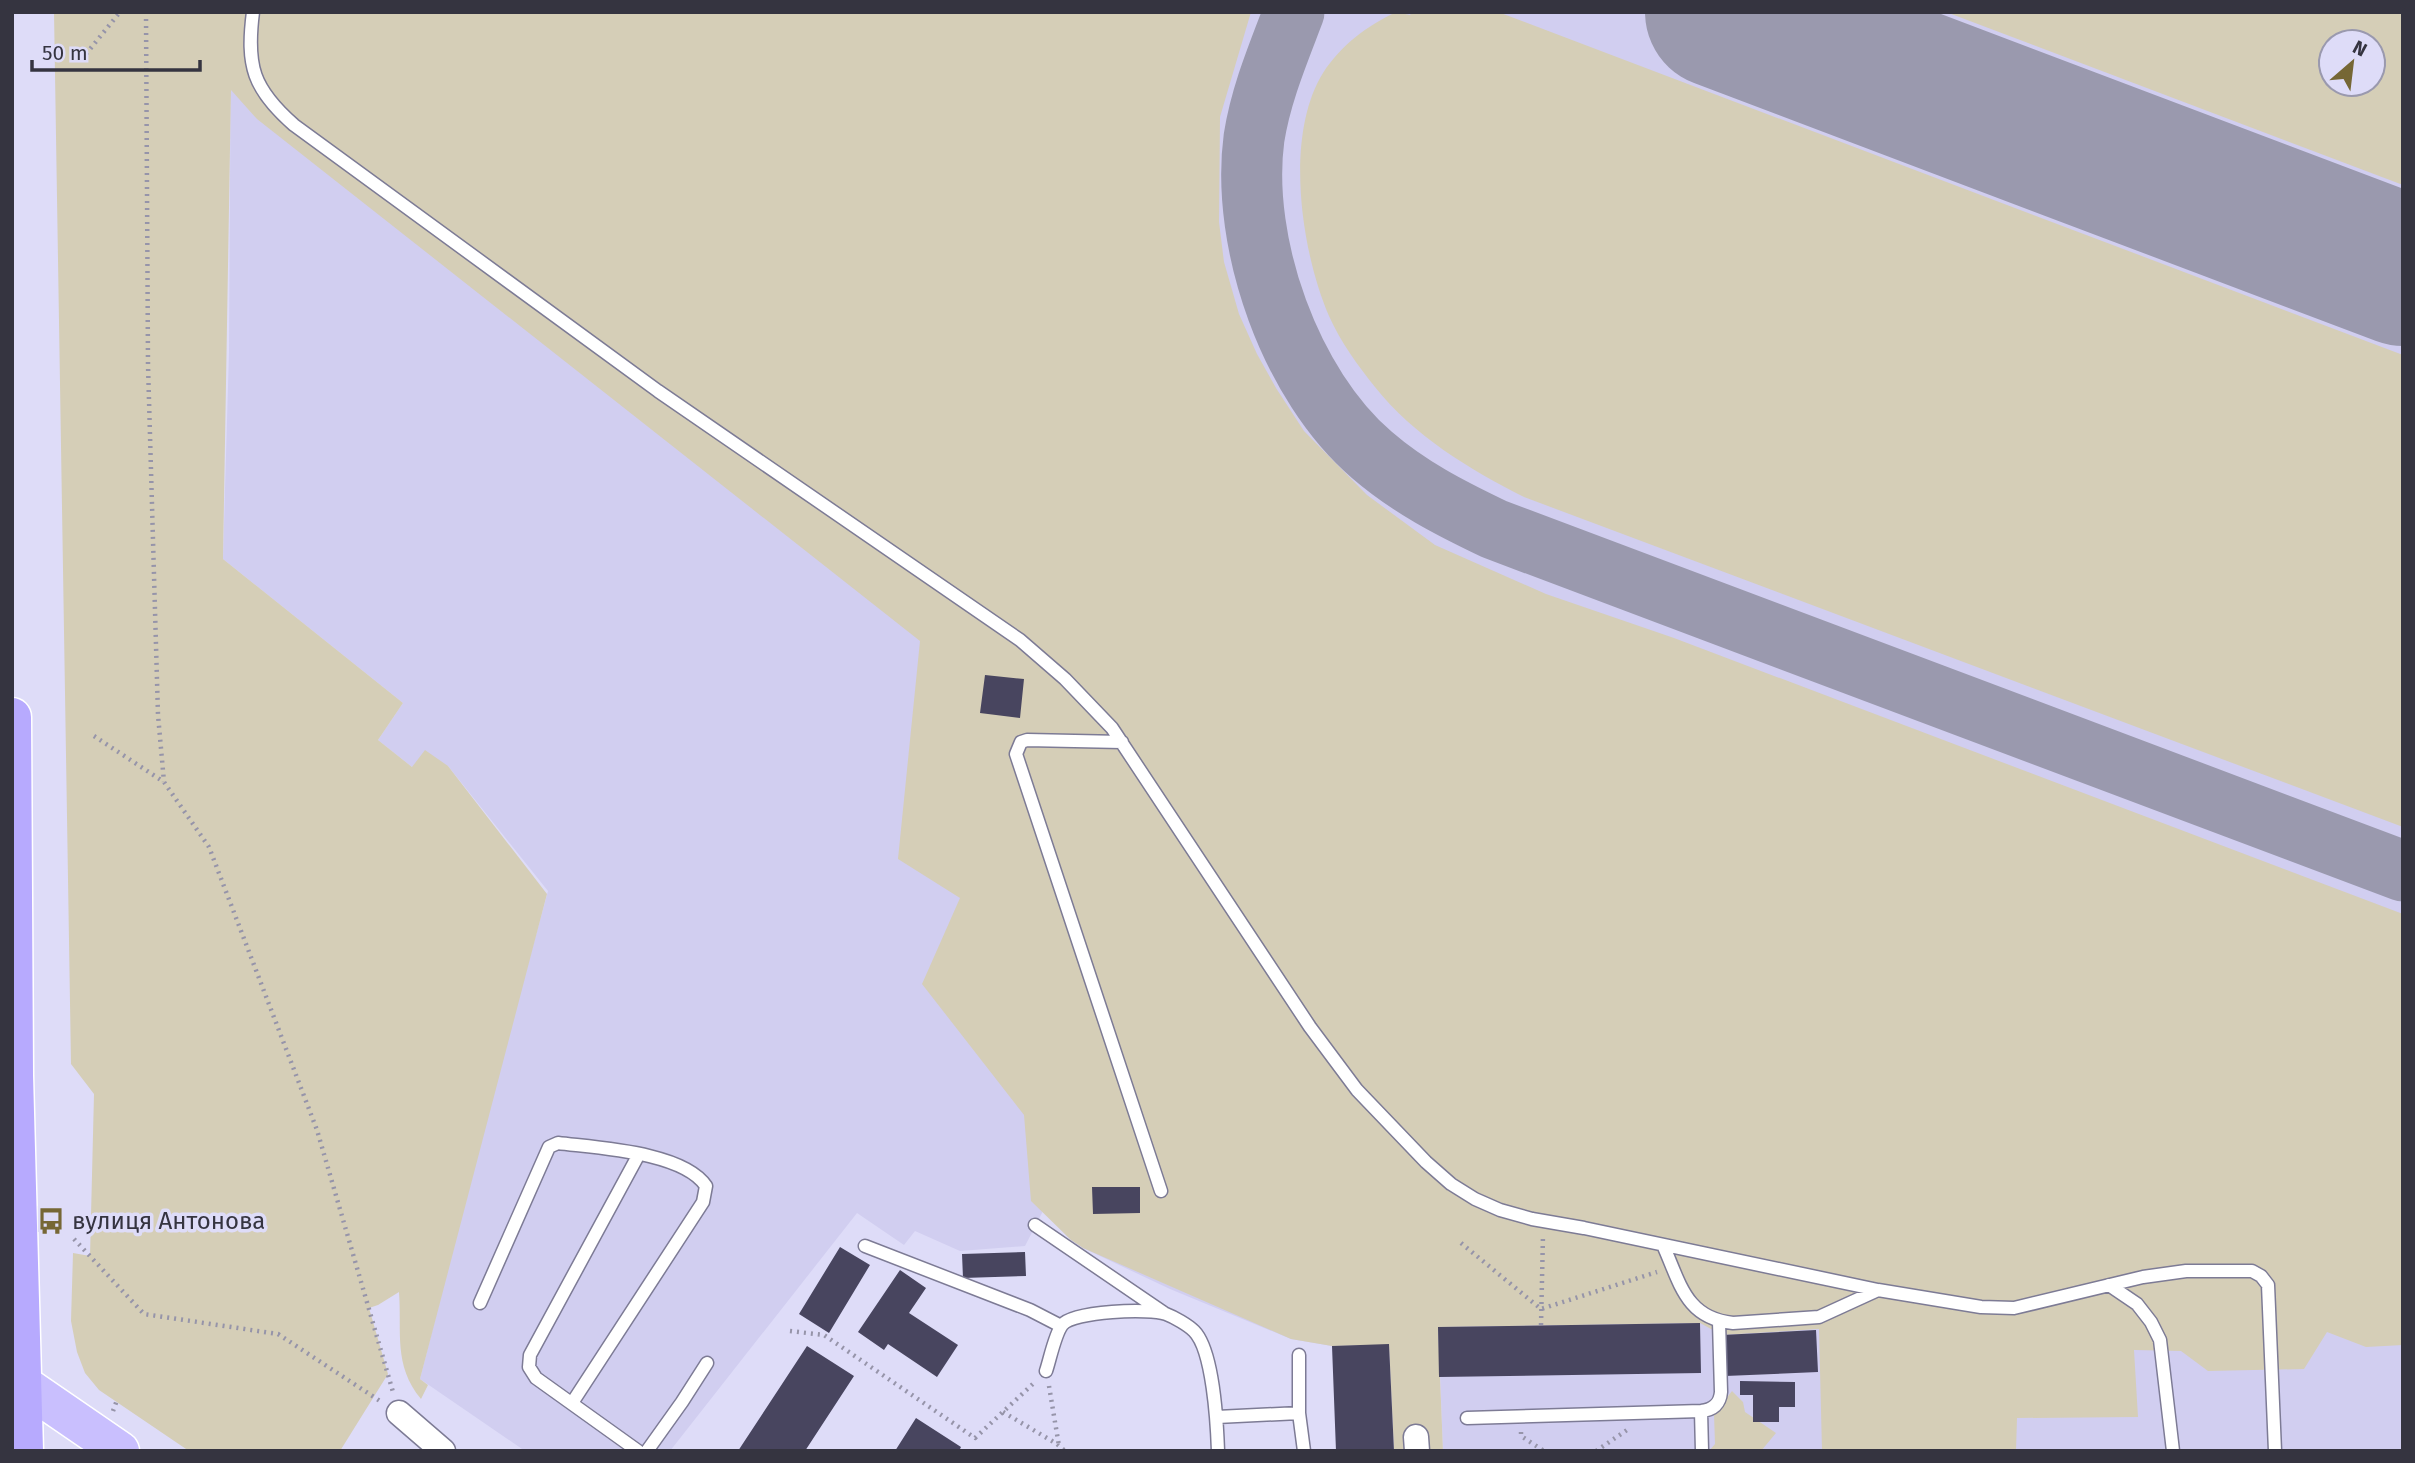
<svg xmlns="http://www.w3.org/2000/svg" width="2415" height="1463" viewBox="0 0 2415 1463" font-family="'Fira Sans',sans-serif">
	<rect width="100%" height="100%" fill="#dedcf8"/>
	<path fill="#d1cef0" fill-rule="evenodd" d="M231,12H2403V1451H1443L1439,1347L1389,1344L1332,1346L1291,1339L1170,1289L1083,1248L1071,1240L1043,1211L1025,1246L960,1251L915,1231L904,1245L857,1213L670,1451H525L420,1379L484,1126L548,891L448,766L412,767L378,740L403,703L223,559L229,352ZM2331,42H2373V84H2331Z"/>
	<path fill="#d5ceb7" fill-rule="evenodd" d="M54,12H1251L1220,117L1219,222L1224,262L1239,314L1257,354L1276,388L1304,431L1367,495L1435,545L1546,594L1674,638L2403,914V1345L2366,1347L2327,1332L2304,1369L2208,1371L2181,1351L2134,1350L2138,1417L2017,1418L2016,1451H1822L1819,1329L1722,1335L1700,1323L1438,1327L1443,1451H1394L1389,1345L1332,1346L1291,1339L1083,1248L1071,1240L1031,1201L1024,1115L922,984L960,898L898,859L920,641L257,119L231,90L223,559L403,703L378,740L412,767L425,750L448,766L547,894L420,1379L428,1385L421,1399C393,1365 402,1332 399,1292L378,1305L369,1308L388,1374L340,1451H189L99,1390L85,1373L77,1352L71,1321L73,1253L90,1256L94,1094L71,1064Z
		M1396,12L1410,15L1412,12H1470L1477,14L1478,12H1498L2403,355V827L1524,497C1469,469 1414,436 1375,387C1358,366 1340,341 1329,316C1301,251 1284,136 1323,73C1341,45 1367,26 1396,12Z
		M1946,12H2403V185ZM2373,42V84H2331V42Z
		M1732,1391L1743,1402L1745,1412L1776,1433L1761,1451H1709L1715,1444L1714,1414Z"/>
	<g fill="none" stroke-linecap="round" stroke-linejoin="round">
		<path stroke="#9a99ae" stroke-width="61" d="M1294,12C1278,54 1261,94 1254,138C1240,244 1291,386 1372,455C1409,487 1450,508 1494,529L2403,871"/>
		<path stroke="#9a99ae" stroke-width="152" d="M1721,12L2403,270"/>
	</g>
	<path fill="#48455f" d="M985,675L1024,679L1020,718L980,713Z
		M1092,1187H1140V1213L1093,1214Z
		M840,1247L870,1265L829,1333L799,1314Z
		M1025,1252L1026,1276L963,1278L962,1254Z
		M900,1270L926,1288L909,1313L958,1345L937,1377L888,1344L884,1350L858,1332Z
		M1700,1323L1701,1373L1439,1377L1438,1327Z
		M1816,1330L1818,1372L1725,1376L1722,1335Z
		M1389,1344L1394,1451H1336L1332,1346Z
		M807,1346L854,1376L805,1451H738Z
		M1740,1381L1795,1382V1407H1779V1422H1753V1395H1740Z
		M916,1418L961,1447L959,1451H895Z"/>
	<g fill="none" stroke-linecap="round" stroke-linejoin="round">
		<defs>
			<path id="service" d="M253,12C246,66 253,89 294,125L658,391L1020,640L1065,679L1112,728L1310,1027L1357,1090L1426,1162L1451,1184L1475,1199L1500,1210L1532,1219L1584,1228L1878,1290L1981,1307L2014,1308L2143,1277L2186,1271H2252L2261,1276L2268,1285L2275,1451
				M1122,742L1027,740L1021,742L1016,754L1161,1191
				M1035,1225L1164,1313
				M1663,1245C1680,1282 1685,1318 1733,1323L1819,1317L1878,1290
				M865,1246L1030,1310L1061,1326
				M2109,1285L2137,1304L2151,1322L2160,1340L2173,1451
				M480,1303L549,1147L558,1143C598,1148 683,1152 706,1186L703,1202L572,1403
				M1046,1371C1050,1359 1055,1334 1062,1325C1073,1311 1150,1308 1166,1314C1174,1317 1188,1325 1194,1331C1213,1350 1217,1423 1218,1451
				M1701,1411L1702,1451
				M1299,1413L1304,1451
				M1217,1417L1299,1413V1355
				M1467,1418L1701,1411C1713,1410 1720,1404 1721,1392L1719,1322
				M638,1451L536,1378L529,1367L530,1355L639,1154
				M647,1451L682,1402L707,1363"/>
			<path id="minor" d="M399,1413L443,1451
				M1416,1437L1417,1451"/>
			<path id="primary" d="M21,1383L120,1451"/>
			<path id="trunk" d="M12,717L14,1075L24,1451"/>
		</defs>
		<use href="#service" stroke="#7d7b95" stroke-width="15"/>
		<use href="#minor" stroke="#7d7b95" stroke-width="27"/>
		<use href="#primary" stroke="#fff" stroke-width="41"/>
		<use href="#trunk" stroke="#fff" stroke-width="41"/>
		<path stroke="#9694a9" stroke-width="4.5" stroke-dasharray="2 5" stroke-linecap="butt" d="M146,12L148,365L158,715L164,782
			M86,54L120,12
			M94,736L164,782L209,847L317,1130L393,1392
			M74,1239L144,1314L278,1334L380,1401
			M1461,1243L1541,1309L1657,1272
			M1541,1325L1543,1235
			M790,1331L824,1335L975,1438L1035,1382
			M1049,1386L1059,1446
			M113,1411L117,1400
			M1003,1412L1057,1444L1065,1451
			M1521,1432V1436L1544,1451
			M1596,1451L1627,1430"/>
		<use href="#service" stroke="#fff" stroke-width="12"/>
		<use href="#minor" stroke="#fff" stroke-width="24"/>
		<use href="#primary" stroke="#c9bffe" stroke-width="38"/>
		<use href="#trunk" stroke="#b7aafe" stroke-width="38"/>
	</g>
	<defs>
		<symbol id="bus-bare" viewBox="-9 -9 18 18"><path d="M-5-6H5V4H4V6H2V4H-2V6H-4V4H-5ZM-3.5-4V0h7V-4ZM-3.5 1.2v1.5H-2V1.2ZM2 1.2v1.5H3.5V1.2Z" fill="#766735" stroke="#dedcf8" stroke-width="2.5" paint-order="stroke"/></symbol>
	</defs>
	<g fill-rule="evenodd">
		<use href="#bus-bare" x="32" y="1202" width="38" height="38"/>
	</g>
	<g text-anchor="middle" stroke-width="7" stroke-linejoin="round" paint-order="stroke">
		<g font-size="24" fill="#353440" stroke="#dedcf8" text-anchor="start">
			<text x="72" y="1229">вулиця Антонова</text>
		</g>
	</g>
	<rect width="2415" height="1463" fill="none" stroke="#353440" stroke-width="28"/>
	<g transform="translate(2352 63) rotate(28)"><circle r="33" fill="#dedcf8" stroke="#9a99ae" stroke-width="2"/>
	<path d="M0-5L12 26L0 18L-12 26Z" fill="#766735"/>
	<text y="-10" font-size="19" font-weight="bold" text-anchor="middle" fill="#353440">N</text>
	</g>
	<path d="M32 60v10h168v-10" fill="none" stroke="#353440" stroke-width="3.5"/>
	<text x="42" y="60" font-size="21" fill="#353440" stroke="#dedcf8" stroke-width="5" paint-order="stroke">50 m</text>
</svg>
